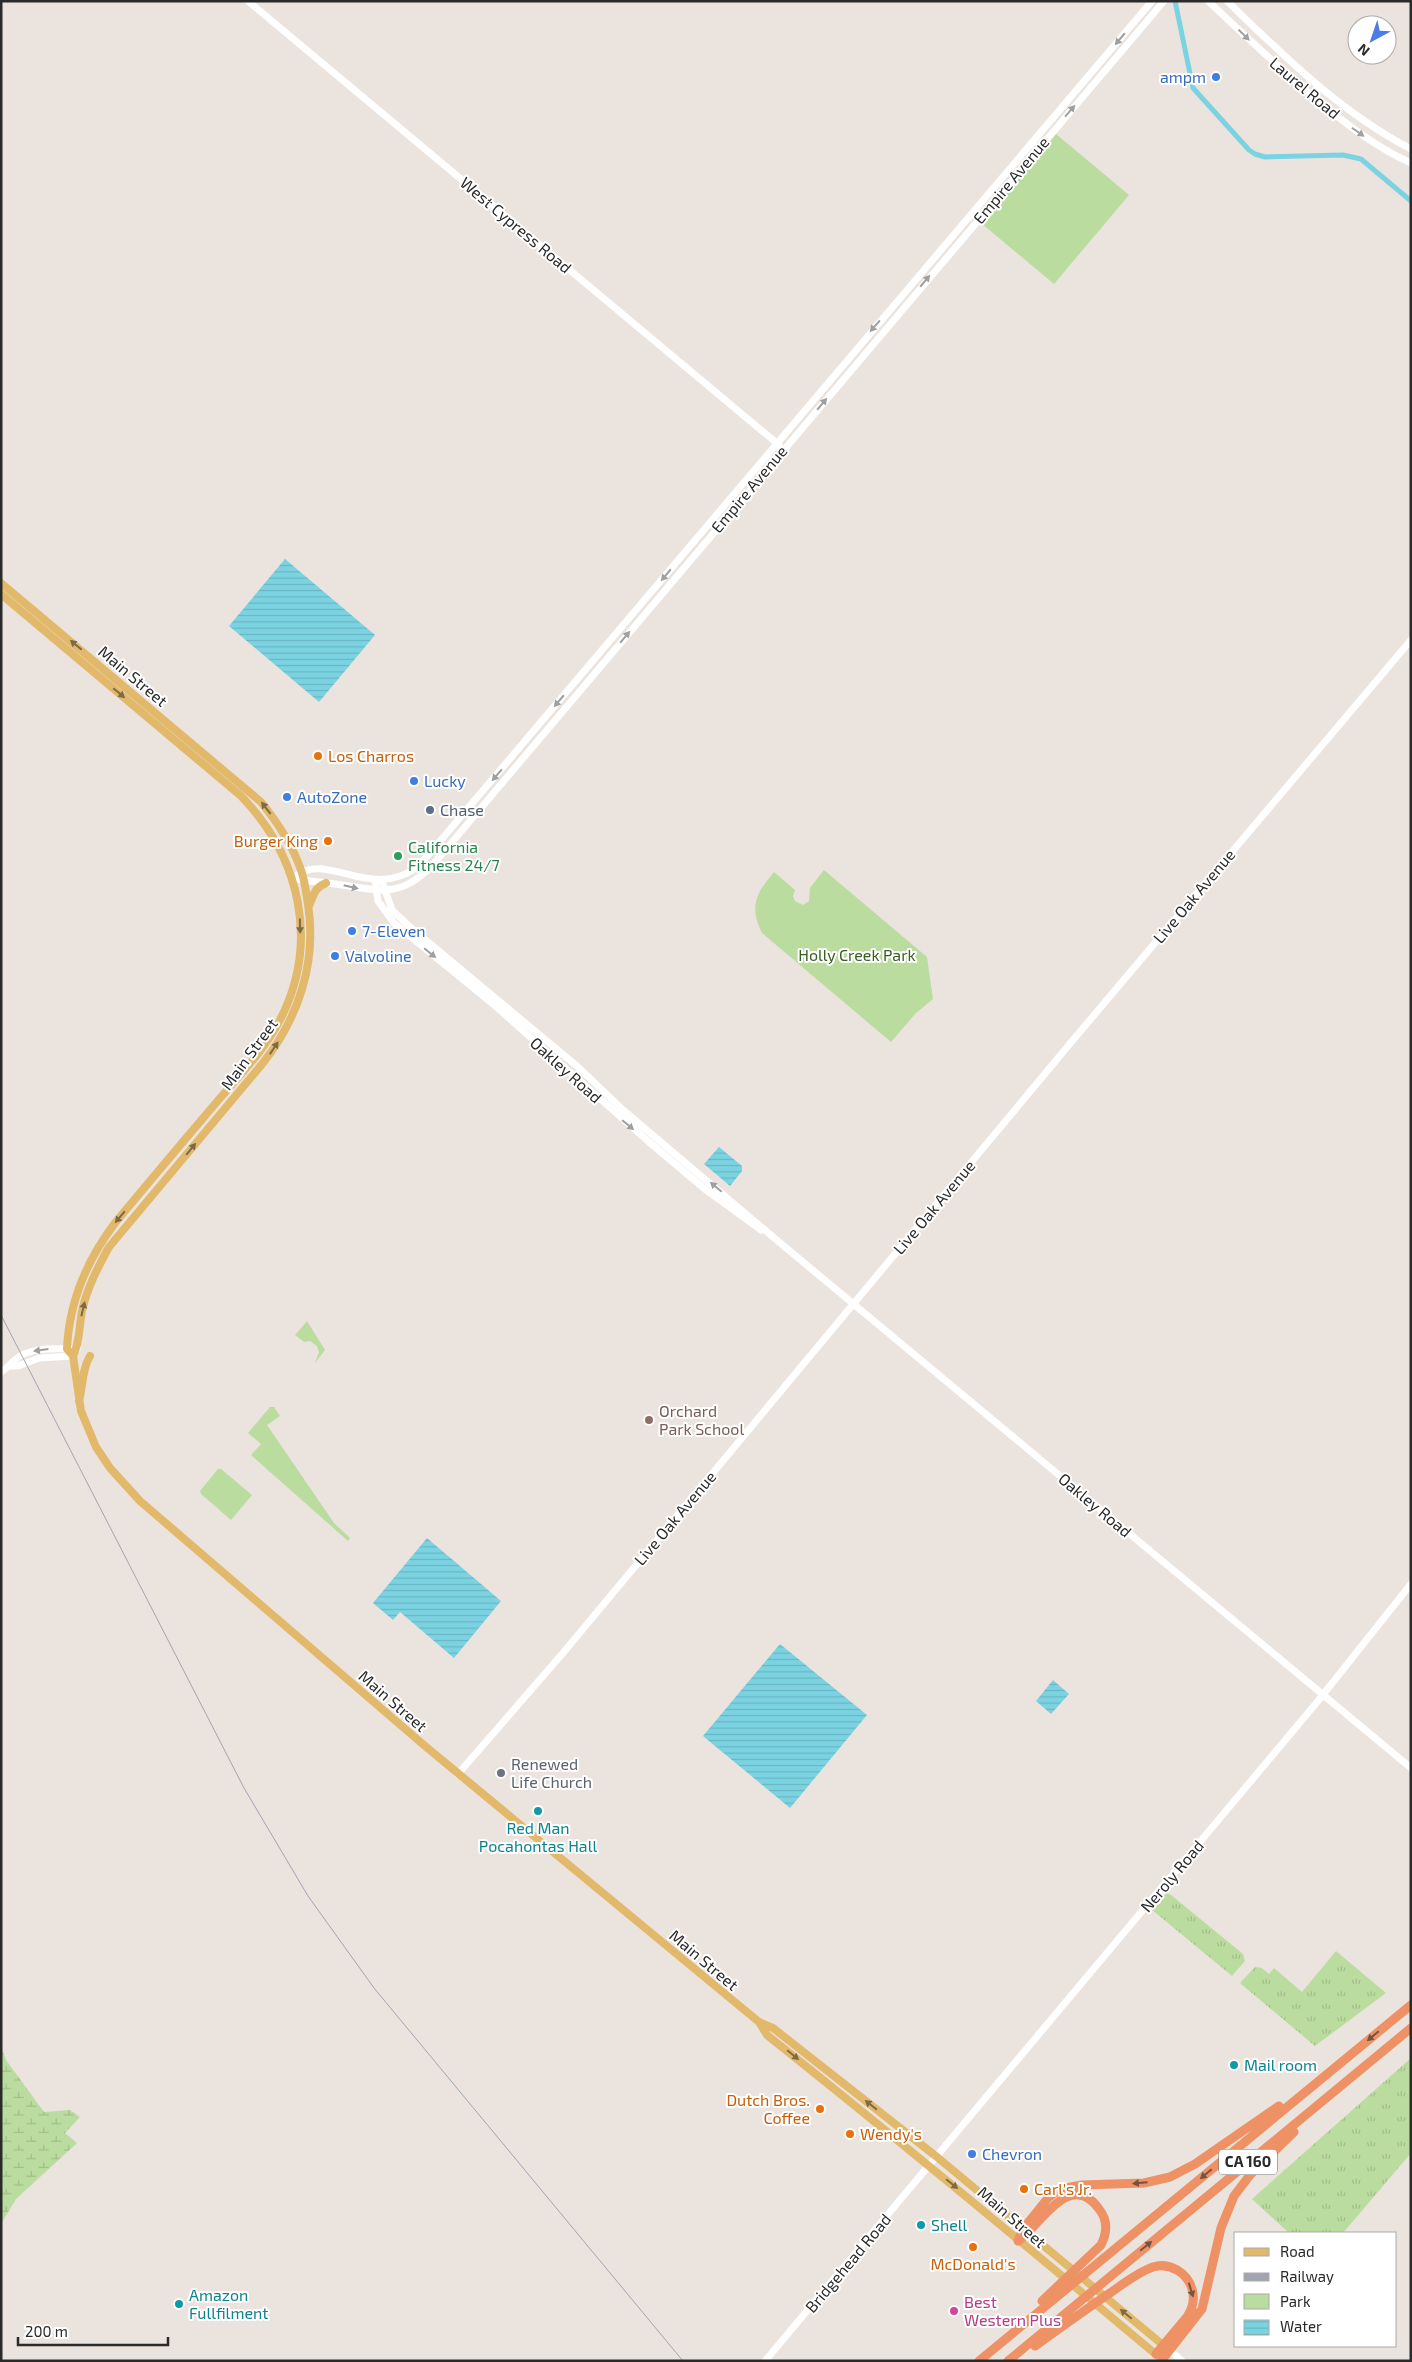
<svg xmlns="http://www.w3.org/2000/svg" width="1412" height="2362" viewBox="0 0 1412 2362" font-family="'Exo 2',sans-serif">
	<defs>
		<pattern id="grass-tufts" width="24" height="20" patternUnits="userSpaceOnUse" patternTransform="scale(1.25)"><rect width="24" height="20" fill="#bbdc9f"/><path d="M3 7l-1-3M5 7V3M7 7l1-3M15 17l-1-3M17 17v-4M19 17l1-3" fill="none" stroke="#a1bd89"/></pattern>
		<pattern id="wetland-marsh" width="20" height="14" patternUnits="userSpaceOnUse" patternTransform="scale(1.25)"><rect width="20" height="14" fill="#bbdc9f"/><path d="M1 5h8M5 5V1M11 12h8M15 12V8" fill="none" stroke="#a1bd89"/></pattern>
		<pattern id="water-rules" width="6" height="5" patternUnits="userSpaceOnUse" patternTransform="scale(1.25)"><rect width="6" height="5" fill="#7bd3e2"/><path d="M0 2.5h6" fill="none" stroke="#6ab5c2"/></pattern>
	</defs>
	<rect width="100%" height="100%" fill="#ebe3dd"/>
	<path fill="url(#grass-tufts)" d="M1167,1893L1171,1895L1243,1954L1245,1961L1232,1976L1151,1909Z
		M1336,1951L1386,1993L1315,2046L1240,1983L1255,1967L1262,1968L1269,1974L1274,1968L1302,1992Z
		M1411,2058V2153L1343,2233H1289L1252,2199Z"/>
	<path fill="url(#wetland-marsh)" d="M1,2046L6,2060L44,2112L70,2110L80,2117L65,2133L77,2143L16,2199L1,2224Z"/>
	<path fill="#bbdc9f" d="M1056,134L1129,195L1054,284L981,223Z
		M824,870L927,957L933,999L916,1013L891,1042L762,933C749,907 756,893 774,872L795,890L793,896L795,901L803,905L809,901L810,888Z
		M307,1321L325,1350L315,1363L319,1352L317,1346L310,1341L304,1342L295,1335Z
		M270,1407H274L280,1416L267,1425L334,1523L350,1538L348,1541L251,1455L261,1444L248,1433Z
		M218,1469H221L252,1495L231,1520L201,1494L200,1491Z"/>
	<path fill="url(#water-rules)" d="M285,559L375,635L319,702L229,626Z
		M719,1147L742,1166V1171L730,1186L704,1164Z
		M427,1538L501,1601L454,1658L400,1612L393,1620L373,1603Z
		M780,1644L867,1715L790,1808L703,1736Z
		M1053,1680L1069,1694L1051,1714L1036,1701Z"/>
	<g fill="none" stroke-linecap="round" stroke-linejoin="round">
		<path stroke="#7bd3e2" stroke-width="5" d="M1175,1L1193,88L1249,150L1255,154L1265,157L1343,155L1361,159L1411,201"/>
		<path stroke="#fff" stroke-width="7" d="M248,1L779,445
			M1208,1C1242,33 1275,64 1310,94C1341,120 1373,146 1411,163
			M1227,1C1284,56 1340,112 1411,149
			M297,875C330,852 370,902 419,866L1152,1
			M293,878C309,882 326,882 342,885C382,891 400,897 431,867L1164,1
			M375,880L378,901L394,923L493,1004L649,1142L706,1190L761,1230
			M382,881L392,910L410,927L578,1067L623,1110L779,1242L1411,1768
			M11,1366H18L39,1358L73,1356
			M1,1372C7,1368 11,1363 16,1359C32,1346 57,1349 77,1349
			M458,1774L563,1653L1073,1040L1411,640
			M1167,2348L1182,2361
			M765,2361L1318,1701L1411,1584"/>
		<path stroke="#e2b96b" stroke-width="8" d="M1,583L261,802C278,823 292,844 301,870C305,881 306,893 308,904C317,962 299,1017 263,1063L109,1247C98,1267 87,1288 82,1311C79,1326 80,1343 73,1356L81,1411L96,1447L110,1468L140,1501L425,1746L759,2022L767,2035C899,2140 1029,2248 1159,2357
			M1,594L241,796C300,857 320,942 280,1020C264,1051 238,1077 215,1104C182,1143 148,1183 115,1223C87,1260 69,1302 67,1349L73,1356
			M309,906C314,894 314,888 326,883
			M79,1401C83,1386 82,1369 90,1356
			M759,2022L773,2028L937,2157L1163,2345"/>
		<path stroke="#ee9165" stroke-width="9" d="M1018,2241L1023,2229L1048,2198L1060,2189L1082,2185L1144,2183L1170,2177L1195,2164L1279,2106
			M1018,2241C1040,2226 1070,2168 1099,2209C1108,2220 1107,2233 1101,2245L1042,2301
			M1035,2346C1060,2328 1085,2310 1110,2293C1123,2284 1138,2272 1153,2267C1169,2262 1187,2272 1192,2289C1195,2299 1193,2308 1187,2317L1156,2354
			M1162,2360L1202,2309L1221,2228L1234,2196L1250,2175L1294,2132
			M979,2361L1411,2005
			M1008,2361L1411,2028"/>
		<path stroke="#a1a5b2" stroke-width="1" d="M1,1315L244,1788L308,1896L374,1988L683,2361"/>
	</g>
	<defs><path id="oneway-solid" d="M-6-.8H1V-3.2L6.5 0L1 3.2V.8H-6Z" transform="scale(1.25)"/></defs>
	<g fill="#9f9f9f">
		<use href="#oneway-solid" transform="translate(1244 35) rotate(44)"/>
		<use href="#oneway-solid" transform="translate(1120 39) rotate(130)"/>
		<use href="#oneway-solid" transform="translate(1070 111) rotate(-49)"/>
		<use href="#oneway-solid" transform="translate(1358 132) rotate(35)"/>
		<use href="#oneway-solid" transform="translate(925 281) rotate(-50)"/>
		<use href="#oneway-solid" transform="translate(875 326) rotate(131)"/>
		<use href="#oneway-solid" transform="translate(822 404) rotate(-50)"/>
		<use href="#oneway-solid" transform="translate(666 575) rotate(130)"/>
		<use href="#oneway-solid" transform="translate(625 637) rotate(-50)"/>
		<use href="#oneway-solid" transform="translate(559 701) rotate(130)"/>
		<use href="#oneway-solid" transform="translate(497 775) rotate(131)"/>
		<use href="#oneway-solid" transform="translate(351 887) rotate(13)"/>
		<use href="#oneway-solid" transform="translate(430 953) rotate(39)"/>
		<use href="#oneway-solid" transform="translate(628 1125) rotate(40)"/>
		<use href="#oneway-solid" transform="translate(716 1187) rotate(-140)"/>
		<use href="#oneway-solid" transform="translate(41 1350) rotate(172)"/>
	</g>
	<g fill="#7d6a47">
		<use href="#oneway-solid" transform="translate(76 645) rotate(-140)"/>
		<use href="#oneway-solid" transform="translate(119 693) rotate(40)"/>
		<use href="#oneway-solid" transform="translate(266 808) rotate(-128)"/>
		<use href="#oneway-solid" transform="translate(300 926) rotate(89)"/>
		<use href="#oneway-solid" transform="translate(274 1048) rotate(-56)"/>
		<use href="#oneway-solid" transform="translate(191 1149) rotate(-51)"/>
		<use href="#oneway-solid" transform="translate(120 1217) rotate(130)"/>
		<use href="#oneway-solid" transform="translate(83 1309) rotate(-77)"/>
		<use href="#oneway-solid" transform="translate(793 2055) rotate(39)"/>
		<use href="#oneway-solid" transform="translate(871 2105) rotate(-142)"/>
		<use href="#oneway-solid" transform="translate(952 2184) rotate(39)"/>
		<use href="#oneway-solid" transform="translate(1126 2314) rotate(-140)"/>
	</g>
	<g fill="#785342">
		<use href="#oneway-solid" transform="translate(1373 2036) rotate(140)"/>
		<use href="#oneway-solid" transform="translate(1206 2174) rotate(140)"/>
		<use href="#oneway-solid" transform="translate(1140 2183) rotate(175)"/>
		<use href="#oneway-solid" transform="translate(1146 2246) rotate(-39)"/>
		<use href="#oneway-solid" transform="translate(1191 2290) rotate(73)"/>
	</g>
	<g fill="#3f7fe0" stroke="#fff" stroke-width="2">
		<circle cx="1216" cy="77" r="5"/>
		<circle cx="414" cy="781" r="5"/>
		<circle cx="287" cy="797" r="5"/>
		<circle cx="352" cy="931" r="5"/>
		<circle cx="335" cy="956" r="5"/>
		<circle cx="972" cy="2154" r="5"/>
	</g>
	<g fill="#e8710a" stroke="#fff" stroke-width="2">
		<circle cx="318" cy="756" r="5"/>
		<circle cx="328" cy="841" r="5"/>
		<circle cx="820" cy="2109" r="5"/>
		<circle cx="850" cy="2134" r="5"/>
		<circle cx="1024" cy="2189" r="5"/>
		<circle cx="973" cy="2247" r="5"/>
	</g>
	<circle fill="#5c6f8a" stroke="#fff" stroke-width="2" cx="430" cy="810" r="5"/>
	<circle fill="#2e9e5b" stroke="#fff" stroke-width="2" cx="398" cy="856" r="5"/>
	<circle fill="#8d6e63" stroke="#fff" stroke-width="2" cx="649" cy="1420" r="5"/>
	<circle fill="#6b7280" stroke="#fff" stroke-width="2" cx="501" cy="1773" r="5"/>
	<g fill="#0f9aa8" stroke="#fff" stroke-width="2">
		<circle cx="538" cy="1811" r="5"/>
		<circle cx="1234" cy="2065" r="5"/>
		<circle cx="921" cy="2225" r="5"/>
		<circle cx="179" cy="2304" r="5"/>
	</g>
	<circle fill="#d1479c" stroke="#fff" stroke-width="2" cx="954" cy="2311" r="5"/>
	<g text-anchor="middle" stroke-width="4" stroke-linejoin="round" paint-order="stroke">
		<rect fill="#fff" stroke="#6a6a6a" stroke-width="1" x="1219" y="2149.5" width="58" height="25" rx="4"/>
		<g font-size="15" font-weight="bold" fill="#2a2a2a">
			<text x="1248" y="2167">CA 160</text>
		</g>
		<g font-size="16" fill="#366cbe" stroke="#fff" text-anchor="start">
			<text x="1206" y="83" text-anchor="end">ampm</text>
			<text x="424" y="787">Lucky</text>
			<text x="297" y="803">AutoZone</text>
			<text x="362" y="937">7-Eleven</text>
			<text x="345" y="962">Valvoline</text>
			<text x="982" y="2160">Chevron</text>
		</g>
		<g font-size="16" fill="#2a2a2a" stroke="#fff">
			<text transform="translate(1305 88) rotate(40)" y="6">Laurel Road</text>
			<text transform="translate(1011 180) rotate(-50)" y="6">Empire Avenue</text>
			<text transform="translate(516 225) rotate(40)" y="6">West Cypress Road</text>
			<text transform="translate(749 489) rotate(-50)" y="6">Empire Avenue</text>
			<text transform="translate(133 676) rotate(40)" y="6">Main Street</text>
			<text transform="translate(1194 896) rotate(-50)" y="6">Live Oak Avenue</text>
			<text transform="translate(249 1054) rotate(-54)" y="6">Main Street</text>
			<text transform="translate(566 1070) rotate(42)" y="6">Oakley Road</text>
			<text transform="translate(934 1207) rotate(-50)" y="6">Live Oak Avenue</text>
			<text transform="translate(1095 1505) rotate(40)" y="6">Oakley Road</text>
			<text transform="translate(675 1518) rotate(-50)" y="6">Live Oak Avenue</text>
			<text transform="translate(393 1701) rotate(41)" y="6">Main Street</text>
			<text transform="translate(1172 1876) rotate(-50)" y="6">Neroly Road</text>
			<text transform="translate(704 1960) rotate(40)" y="6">Main Street</text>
			<text transform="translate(1012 2217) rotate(41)" y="6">Main Street</text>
			<text transform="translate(848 2263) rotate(-50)" y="6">Bridgehead Road</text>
		</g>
		<g font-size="16" fill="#c56008" stroke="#fff" text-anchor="start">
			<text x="328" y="762">Los Charros</text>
			<text x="318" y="847" text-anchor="end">Burger King</text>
			<text x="810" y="2106" text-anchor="end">Dutch Bros.<tspan x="810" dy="18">Coffee</tspan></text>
			<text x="860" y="2140">Wendy's</text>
			<text x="1034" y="2195">Carl's Jr.</text>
			<text x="973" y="2270" text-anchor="middle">McDonald's</text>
		</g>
		<g font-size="16" fill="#4e5e75" stroke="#fff" text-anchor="start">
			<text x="440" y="816">Chase</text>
		</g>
		<g font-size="16" fill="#27864d" stroke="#fff" text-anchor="start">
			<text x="408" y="853">California<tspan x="408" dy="18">Fitness 24/7</tspan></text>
		</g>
		<g font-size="16" fill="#366021" stroke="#fff">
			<text x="857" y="961">Holly Creek Park</text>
		</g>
		<g font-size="16" fill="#785e54" stroke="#fff" text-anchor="start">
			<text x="659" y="1417">Orchard<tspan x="659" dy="18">Park School</tspan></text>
		</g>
		<g font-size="16" fill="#5b616d" stroke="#fff" text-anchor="start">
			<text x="511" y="1770">Renewed<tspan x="511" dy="18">Life Church</tspan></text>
		</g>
		<g font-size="16" fill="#0d838f" stroke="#fff" text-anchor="start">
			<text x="538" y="1834" text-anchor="middle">Red Man<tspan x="538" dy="18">Pocahontas Hall</tspan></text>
			<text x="1244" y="2071">Mail room</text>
			<text x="931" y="2231">Shell</text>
			<text x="189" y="2301">Amazon<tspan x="189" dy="18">Fullfilment</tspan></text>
		</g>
		<g font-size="16" fill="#b23c85" stroke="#fff" text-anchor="start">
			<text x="964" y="2308">Best<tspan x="964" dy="18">Western Plus</tspan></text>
		</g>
	</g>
	<rect width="1412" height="2362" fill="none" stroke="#2a2a2a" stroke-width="5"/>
	<rect x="1234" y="2232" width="162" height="115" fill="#ffffff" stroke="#aaaaaa"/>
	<rect x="1244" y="2248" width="25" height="8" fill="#e2b96b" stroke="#aaaaaa"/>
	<text x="1280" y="2257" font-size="15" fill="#2a2a2a">Road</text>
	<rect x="1244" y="2273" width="25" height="8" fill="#a1a5b2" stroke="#aaaaaa"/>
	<text x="1280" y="2282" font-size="15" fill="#2a2a2a">Railway</text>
	<rect x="1244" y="2294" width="25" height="15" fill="#bbdc9f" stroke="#aaaaaa"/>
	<text x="1280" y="2307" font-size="15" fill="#2a2a2a">Park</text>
	<rect x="1244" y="2320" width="25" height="15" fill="url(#water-rules)" stroke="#aaaaaa"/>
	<text x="1280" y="2332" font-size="15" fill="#2a2a2a">Water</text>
	<g transform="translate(1372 40) rotate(220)"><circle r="24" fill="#ffffff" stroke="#aaaaaa"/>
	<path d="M0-4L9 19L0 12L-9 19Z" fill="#4e7ce7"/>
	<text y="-8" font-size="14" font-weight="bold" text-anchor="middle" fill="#2a2a2a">N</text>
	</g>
	<path d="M18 2337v8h150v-8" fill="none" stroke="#2a2a2a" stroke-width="2.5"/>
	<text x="25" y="2337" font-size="15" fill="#2a2a2a" stroke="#ffffff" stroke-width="4" paint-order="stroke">200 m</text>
</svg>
